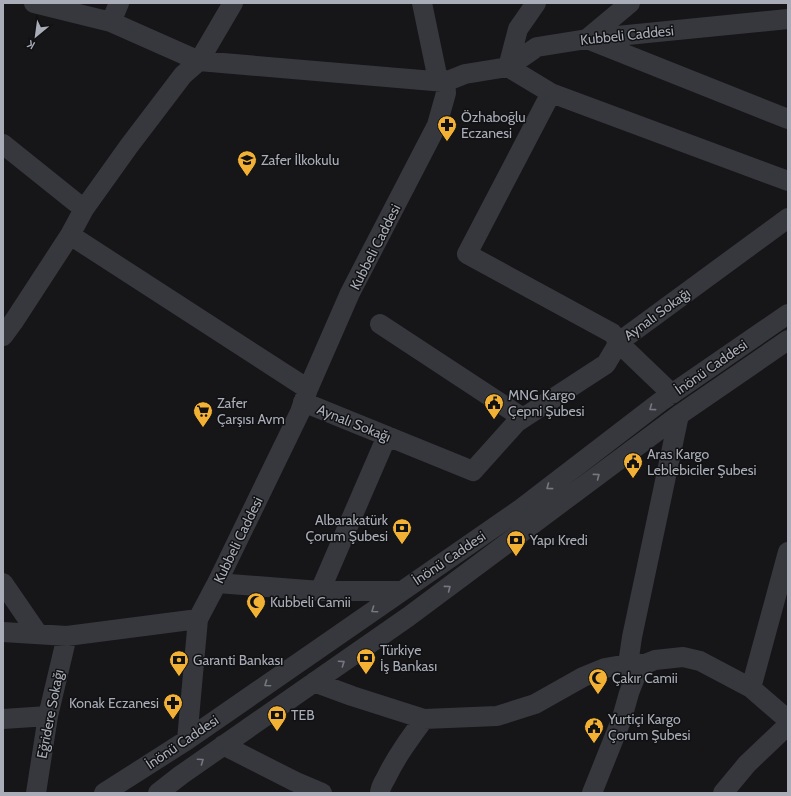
<svg xmlns="http://www.w3.org/2000/svg" width="791" height="796" viewBox="0 0 791 796" font-family="Cabin,sans-serif">
	<rect width="100%" height="100%" fill="#161618"/>
	<g fill="none" stroke-linecap="round" stroke-linejoin="round">
		<path stroke="#37383d" stroke-width="20" d="M34,3L111,22L199,61L445,82L465,74L508,67L537,47L587,39L788,19
			M422,3L437,75L445,82
			M536,3L518,29L508,67L551,93L788,181
			M630,3L587,39L788,119
			M111,22L119,3
			M551,93L467,254L612,333L624,348L672,394
			M3,144L84,209
			M70,235L308,389
			M380,324L523,418
			M3,336L14,321L70,235L84,209L129,146L183,75L199,61L233,3
			M303,402L473,471L517,422L606,364L619,342L788,218
			M3,583L38,634
			M217,583L320,591H401
			M320,591L387,436
			M3,632L67,636L198,619
			M628,664L632,637L679,415
			M314,682L352,696L424,719L497,716L535,704L583,677L605,668L628,664H645
			M751,688L788,552
			M3,719L48,716
			M187,740L198,619L217,583L300,412L308,389L350,293L437,125L446,93L445,82
			M223,745L296,782L322,793
			M36,793L48,716L67,636
			M104,793L187,740L522,508L660,402L788,314
			M158,793L181,775L408,617L679,415L788,340
			M380,793C380,788 383,783 386,778C396,757 410,738 424,719
			M592,793L622,718L629,693L636,675L645,664L655,660L683,657L700,661L751,688L788,720
			M723,793L747,764L788,725"/>
	</g>
	<defs><path id="oneway-chevron" d="M-2-3.5L2.5 0L-2 3.5" fill="none" stroke-width="1.6" stroke-linecap="round" stroke-linejoin="round"/></defs>
	<g stroke="#757881">
		<use href="#oneway-chevron" transform="translate(652 408) rotate(143)"/>
		<use href="#oneway-chevron" transform="translate(597 476) rotate(-37)"/>
		<use href="#oneway-chevron" transform="translate(549 487) rotate(143)"/>
		<use href="#oneway-chevron" transform="translate(448 588) rotate(-37)"/>
		<use href="#oneway-chevron" transform="translate(374 610) rotate(145)"/>
		<use href="#oneway-chevron" transform="translate(342 663) rotate(-34)"/>
		<use href="#oneway-chevron" transform="translate(267 684) rotate(145)"/>
		<use href="#oneway-chevron" transform="translate(201 761) rotate(-35)"/>
	</g>
	<defs>
		<symbol id="pharmacy-pin" viewBox="-11 -11 22 30"><path d="M0 17L-7.5 6A9.5 9.5 0 1 1 7.5 6Z" fill="#f2b134" stroke="#111113"/><path d="M-2-6h4v4h4v4h-4v4h-4v-4h-4v-4h4Z" fill="#111"/></symbol>
		<symbol id="school-pin" viewBox="-11 -11 22 30"><path d="M0 17L-7.5 6A9.5 9.5 0 1 1 7.5 6Z" fill="#f2b134" stroke="#111113"/><path d="M0-5L7-2L0 1L-7-2ZM-4 1L0 2.5L4 1V4Q0 6-4 4Z" fill="#111"/></symbol>
		<symbol id="civic-pin" viewBox="-11 -11 22 30"><path d="M0 17L-7.5 6A9.5 9.5 0 1 1 7.5 6Z" fill="#f2b134" stroke="#111113"/><path d="M-.6-6.5H3V-4.5H.6V-3L4-1V1h2V6H-6V1h2V-1L-.6-3ZM-1.2 2.5V6h2.4V2.5Z" fill="#111"/></symbol>
		<symbol id="supermarket-pin" viewBox="-11 -11 22 30"><path d="M0 17L-7.5 6A9.5 9.5 0 1 1 7.5 6Z" fill="#f2b134" stroke="#111113"/><path d="M-6-5.5h2.5l.6 2H6L4.5 2H-2.5L-4.4-4H-6ZM-1.5 3.2a1.3 1.3 0 1 0 .1 0ZM3 3.2a1.3 1.3 0 1 0 .1 0Z" fill="#111"/></symbol>
		<symbol id="bank-pin" viewBox="-11 -11 22 30"><path d="M0 17L-7.5 6A9.5 9.5 0 1 1 7.5 6Z" fill="#f2b134" stroke="#111113"/><path d="M-6-4H6V4H-6ZM0-2.3a2.3 2.3 0 1 0 0 4.6a2.3 2.3 0 1 0 0-4.6Z" fill="#111"/></symbol>
		<symbol id="mosque-pin" viewBox="-11 -11 22 30"><path d="M0 17L-7.5 6A9.5 9.5 0 1 1 7.5 6Z" fill="#f2b134" stroke="#111113"/><path d="M3.5-4.9A6 6 0 1 0 3.5 4.9A5 5 0 1 1 3.5-4.9Z" fill="#111"/></symbol>
	</defs>
	<g fill-rule="evenodd">
		<use href="#pharmacy-pin" x="436" y="114" width="22" height="30"/>
		<use href="#school-pin" x="236" y="149" width="22" height="30"/>
		<use href="#civic-pin" x="483" y="392" width="22" height="30"/>
		<use href="#supermarket-pin" x="192" y="400" width="22" height="30"/>
		<use href="#civic-pin" x="622" y="451" width="22" height="30"/>
		<use href="#bank-pin" x="391" y="517" width="22" height="30"/>
		<use href="#bank-pin" x="505" y="529" width="22" height="30"/>
		<use href="#mosque-pin" x="245" y="591" width="22" height="30"/>
		<use href="#bank-pin" x="355" y="647" width="22" height="30"/>
		<use href="#bank-pin" x="168" y="649" width="22" height="30"/>
		<use href="#mosque-pin" x="587" y="667" width="22" height="30"/>
		<use href="#pharmacy-pin" x="162" y="692" width="22" height="30"/>
		<use href="#bank-pin" x="266" y="704" width="22" height="30"/>
		<use href="#civic-pin" x="583" y="716" width="22" height="30"/>
	</g>
	<g text-anchor="middle" stroke-width="3" stroke-linejoin="round" paint-order="stroke">
		<g font-size="14" fill="#a8adb8" stroke="#111113">
			<text transform="translate(627 35) rotate(-6)" y="5">Kubbeli Caddesi</text>
			<text transform="translate(375 247) rotate(-63)" y="5">Kubbeli Caddesi</text>
			<text transform="translate(657 314) rotate(-36)" y="5">Aynalı Sokağı</text>
			<text transform="translate(711 367) rotate(-35)" y="5">İnönü Caddesi</text>
			<text transform="translate(354 423) rotate(22)" y="5">Aynalı Sokağı</text>
			<text transform="translate(238 540) rotate(-64)" y="5">Kubbeli Caddesi</text>
			<text transform="translate(449 558) rotate(-34)" y="5">İnönü Caddesi</text>
			<text transform="translate(50 714) rotate(-79)" y="5">Eğridere Sokağı</text>
			<text transform="translate(182 742) rotate(-34)" y="5">İnönü Caddesi</text>
		</g>
		<g font-size="14" fill="#a8adb8" stroke="#111113" text-anchor="start">
			<text x="461" y="122">Özhaboğlu<tspan x="461" dy="16">Eczanesi</tspan></text>
			<text x="261" y="165">Zafer İlkokulu</text>
			<text x="508" y="400">MNG Kargo<tspan x="508" dy="16">Çepni Şubesi</tspan></text>
			<text x="217" y="408">Zafer<tspan x="217" dy="16">Çarşısı Avm</tspan></text>
			<text x="647" y="459">Aras Kargo<tspan x="647" dy="16">Leblebiciler Şubesi</tspan></text>
			<text x="388" y="525" text-anchor="end">Albarakatürk<tspan x="388" dy="16">Çorum Şubesi</tspan></text>
			<text x="530" y="545">Yapı Kredi</text>
			<text x="270" y="607">Kubbeli Camii</text>
			<text x="380" y="655">Türkiye<tspan x="380" dy="16">İş Bankası</tspan></text>
			<text x="193" y="665">Garanti Bankası</text>
			<text x="612" y="683">Çakır Camii</text>
			<text x="159" y="708" text-anchor="end">Konak Eczanesi</text>
			<text x="291" y="720">TEB</text>
			<text x="608" y="724">Yurtiçi Kargo<tspan x="608" dy="16">Çorum Şubesi</tspan></text>
		</g>
	</g>
	<rect width="791" height="796" fill="none" stroke="#a8adb8" stroke-width="8"/>
	<g transform="translate(36 36) rotate(209)" stroke="#111113" stroke-width="3" paint-order="stroke">
	<path d="M0-3L7 15L0 10L-7 15Z" fill="#a8adb8"/>
	<text y="-6" font-size="11" font-weight="bold" text-anchor="middle" fill="#a8adb8">K</text>
	</g>
</svg>
